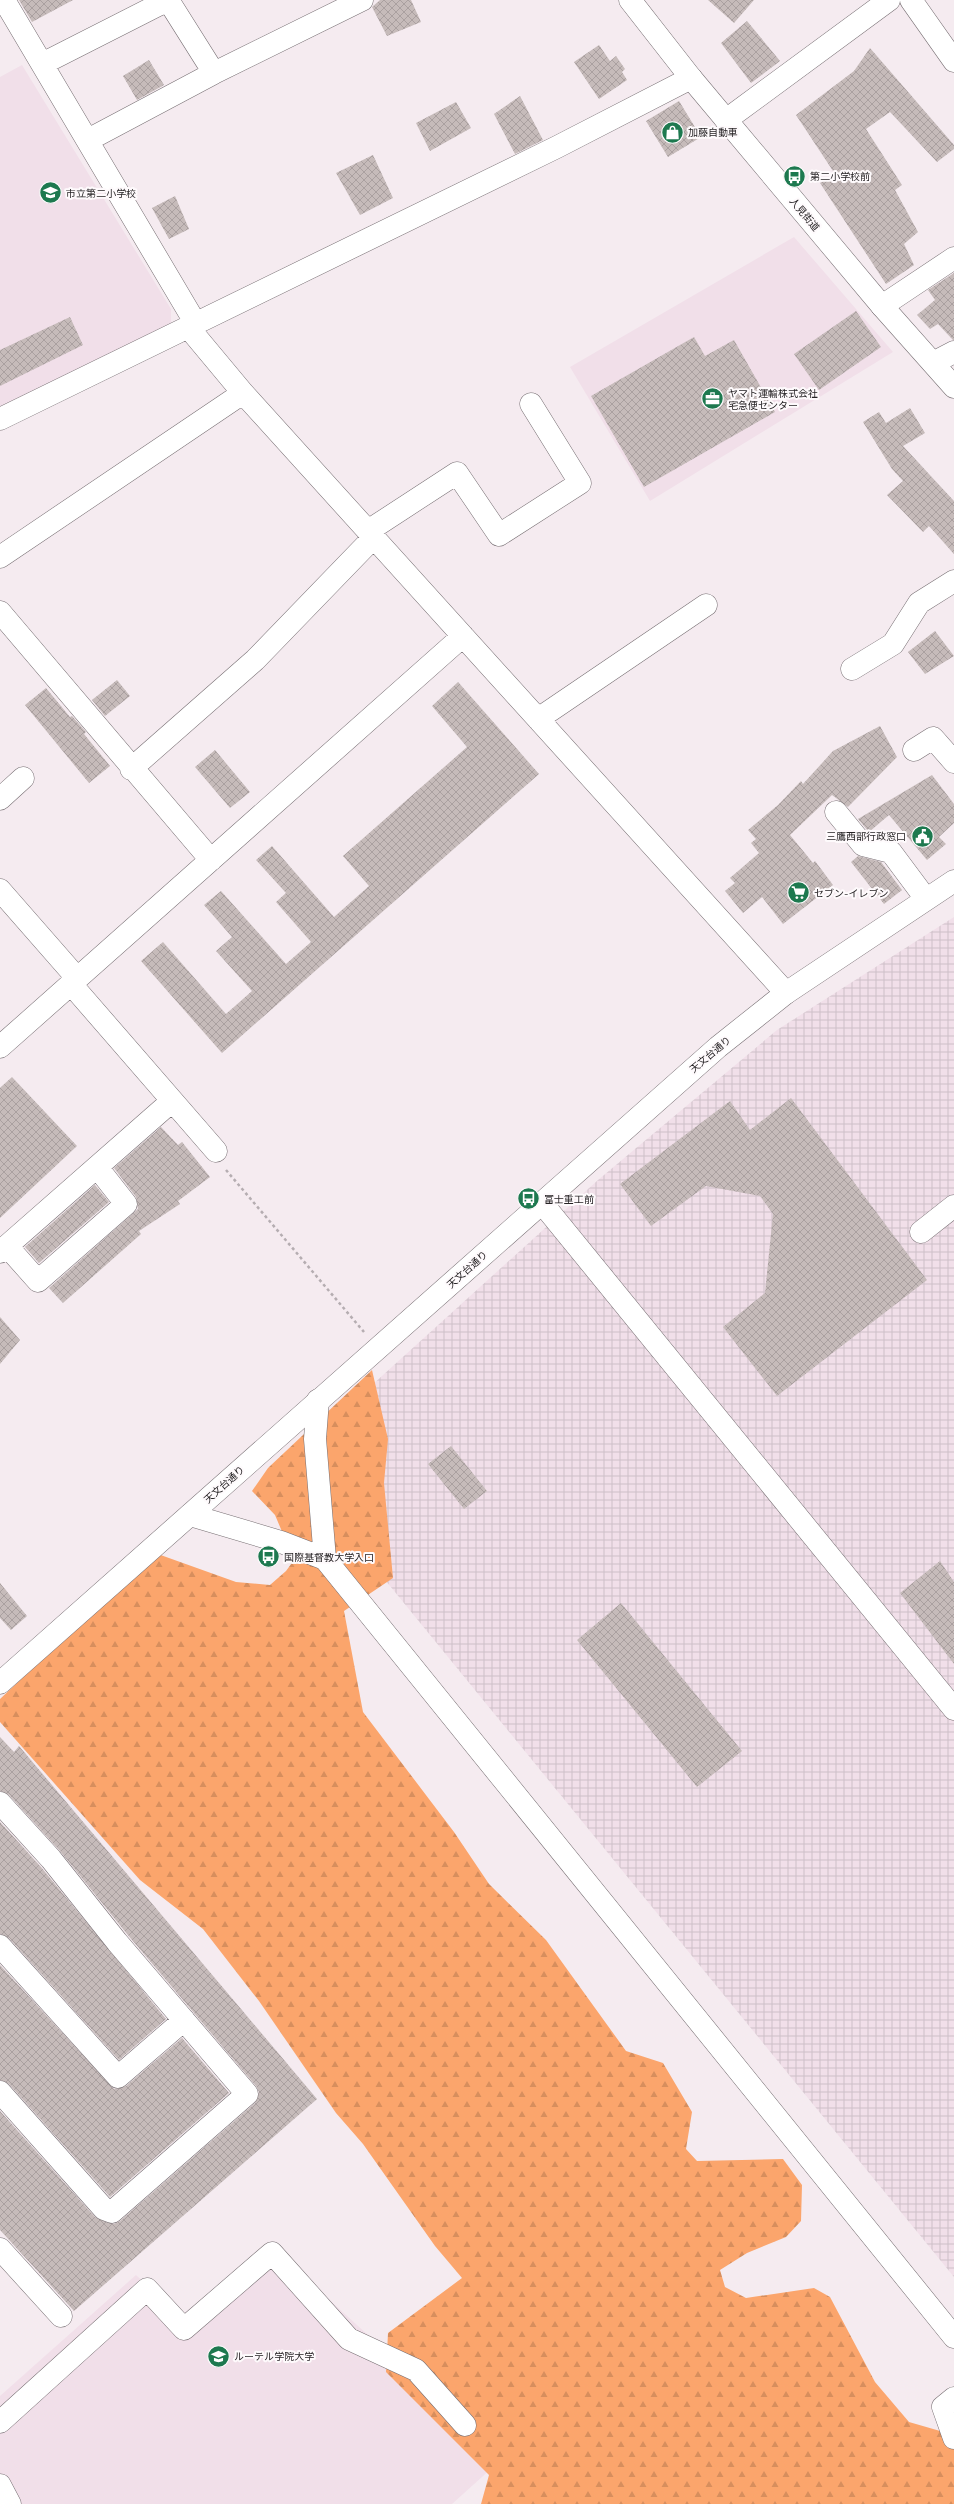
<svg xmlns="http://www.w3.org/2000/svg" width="954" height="2504" viewBox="0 0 954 2504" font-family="'Titillium Web','Noto Sans JP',sans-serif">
	<defs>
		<pattern id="industrial-grid" width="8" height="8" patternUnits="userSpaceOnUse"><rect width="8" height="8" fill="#f1dfe9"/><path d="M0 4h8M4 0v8" fill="none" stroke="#cebfc8"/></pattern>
		<pattern id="forest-firs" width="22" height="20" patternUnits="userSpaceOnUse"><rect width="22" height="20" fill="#fba56c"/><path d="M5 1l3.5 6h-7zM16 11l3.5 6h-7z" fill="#d78e5d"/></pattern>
		<pattern id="building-cross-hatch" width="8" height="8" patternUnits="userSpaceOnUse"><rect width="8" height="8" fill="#c6bbba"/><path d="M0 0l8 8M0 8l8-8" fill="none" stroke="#aaa0a0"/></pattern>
	</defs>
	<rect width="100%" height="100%" fill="#f5ebf0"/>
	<path fill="#f1dfe9" d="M22,65L171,309V326L0,410V77Z
		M794,237L893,352L650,501L570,367Z
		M268,2244L503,2458L452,2504H0V2396L136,2275L180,2317Z"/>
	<path fill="url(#industrial-grid)" d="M954,917V2277L328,1510L318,1434L598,1180L777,1030Z"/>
	<path fill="url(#forest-firs)" d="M372,1370L388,1439L384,1483L393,1578L344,1611L363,1712L454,1832L489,1884L546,1940L626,2051L663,2063L692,2112L686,2149L697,2161L783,2159L802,2185L801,2221L786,2237L747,2253L720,2270L725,2287L746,2298L814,2288L830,2297L875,2382L909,2422L954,2435V2504H481L489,2475L386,2372L388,2333L462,2278L435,2246L363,2144L336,2113L259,2001L203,1929L140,1880L0,1722V1699L155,1553L236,1582L270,1585L286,1571L294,1560L275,1515L252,1491L268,1468Z"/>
	<path fill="url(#building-cross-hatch)" d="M19,0H73L32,22Z
		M380,0H411L421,22L387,36L372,7Z
		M708,0H754L734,23Z
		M747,21L780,61L751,83L721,43Z
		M599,45L610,61L616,56L625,69L622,72L627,80L599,99L574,62Z
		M870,48L954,145V149L937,162L890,112L866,129L902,185L895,190L918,232L904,244L914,265L886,284L820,183L835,174L796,115L854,71Z
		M149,60L164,85L137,100L123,76Z
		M520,96L543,140L515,154L494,114Z
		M679,101L701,137L668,157L646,121Z
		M456,102L471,128L430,151L416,123Z
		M373,155L393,198L360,215L336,173Z
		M175,196L189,229L169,239L152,208Z
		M954,273V340H953L938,324L930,329L917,315L935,300L928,290Z
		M856,311L881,347L819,390L794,354Z
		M70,317L83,345L0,386V350Z
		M694,337L705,356L734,340L775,412L644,487L591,396Z
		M910,408L925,433L903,446L954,501V554L929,526L923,532L887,495L903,481L892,469L863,422L879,412L886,423Z
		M935,631L954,656L925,674L908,652Z
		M117,680L130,696L105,716L92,700Z
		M458,682L539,774L222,1053L141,961L163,942L226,1014L252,991L216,951L232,937L204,905L221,891L286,964L311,942L276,902L286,893L256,860L272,846L334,917L369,886L343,856L467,747L432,706Z
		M46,688L70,717L72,716L86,732L84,734L110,766L89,783L25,705Z
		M880,726L897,757L848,807L832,795L790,835L813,863L815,861L833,885L783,924L762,897L743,913L725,891L735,883L730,878L759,853L751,843L756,839L748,830L778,805L801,781L803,784L833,751Z
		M215,750L250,792L230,808L195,767Z
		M932,775L954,804V823L939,837L946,844L927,860L889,815L869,832L858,819Z
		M858,856L881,862L902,890L884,904L851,862Z
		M12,1077L77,1146L0,1218V1088Z
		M791,1098L927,1280L777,1396L723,1327L765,1293L773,1214L760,1196L706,1186L651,1226L620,1184L730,1101L750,1130Z
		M161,1127L178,1145L182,1142L210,1177L178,1201L180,1204L139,1231L141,1234L63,1303L49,1288L138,1209L136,1197L114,1168Z
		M95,1185L109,1202L39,1263L25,1247Z
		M0,1317L20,1340L0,1364Z
		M451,1446L487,1491L464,1509L428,1464Z
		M940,1561L954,1582V1664L900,1593Z
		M0,1583L27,1616L11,1630L0,1618Z
		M621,1603L742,1751L697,1787L577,1640Z
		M0,1737L14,1752L19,1746L317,2099L74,2311L0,2230V2111L95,2217L114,2224L120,2221L255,2103L259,2092L256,2086L127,1934L60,1851L9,1795L0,1791Z
		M0,1822L41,1867L166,2019L119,2060L9,1938L0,1934Z
		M0,1965L114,2089L126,2086L182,2038L229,2093L110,2197L9,2084L0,2080Z"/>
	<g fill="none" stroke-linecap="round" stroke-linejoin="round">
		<defs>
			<path id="minor" d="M4,0L196,324
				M911,0L954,61
				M42,64L168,0L214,73
				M726,120L889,0
				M88,140L214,73L362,0
				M882,306L954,258
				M188,327L243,393L786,993
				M933,363L954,352
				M0,419L557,147L691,78
				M368,531L457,473L499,535L580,483L531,404
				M0,557L243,393
				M0,612L211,860
				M852,669L893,644L919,603L954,581
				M538,719L706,605
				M914,750L933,738L954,762
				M131,769L255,660L374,537
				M0,799L23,778
				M836,812L863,845L891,852L926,899
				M0,890L77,978
				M71,984L216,1151
				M0,1047L463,636
				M542,1203L954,1709
				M921,1232L954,1206
				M7,1246L38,1281L126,1204L97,1167
				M0,1252L172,1101
				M318,1400L315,1439L325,1559
				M190,1515L281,1542L325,1559L954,2337
				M0,1803L51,1859L117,1942L247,2094L112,2212L104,2209L0,2092
				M0,1946L118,2077L184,2020
				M0,2249L61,2316
				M954,2398L943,2407L954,2438
				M0,2422L147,2289L184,2329L272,2253L349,2339L416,2370L465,2425
				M0,2485L10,2504"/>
			<path id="major" d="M630,0L691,78L882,306L954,387
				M0,1683L718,1047L786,993L954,881"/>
		</defs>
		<use href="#minor" stroke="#766e72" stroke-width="23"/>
		<use href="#major" stroke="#766e72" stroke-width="23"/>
		<path stroke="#b5adb1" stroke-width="2.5" stroke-dasharray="3 3" stroke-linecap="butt" d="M226,1170L364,1332"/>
		<use href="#minor" stroke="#fff" stroke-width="22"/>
		<use href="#major" stroke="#fff" stroke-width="22"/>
	</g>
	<defs>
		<symbol id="shop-disc" viewBox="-11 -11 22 22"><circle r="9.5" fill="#1d794f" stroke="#fefafc"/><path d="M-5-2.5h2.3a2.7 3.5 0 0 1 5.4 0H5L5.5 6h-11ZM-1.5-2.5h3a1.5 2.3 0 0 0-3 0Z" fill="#fff"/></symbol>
		<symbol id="bus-disc" viewBox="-11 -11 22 22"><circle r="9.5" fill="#1d794f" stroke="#fefafc"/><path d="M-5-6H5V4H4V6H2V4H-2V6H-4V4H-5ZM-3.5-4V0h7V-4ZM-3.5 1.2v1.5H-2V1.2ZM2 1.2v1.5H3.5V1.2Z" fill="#fff"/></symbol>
		<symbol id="school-disc" viewBox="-11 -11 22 22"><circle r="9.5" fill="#1d794f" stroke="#fefafc"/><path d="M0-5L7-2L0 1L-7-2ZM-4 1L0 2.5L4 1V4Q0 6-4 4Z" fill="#fff"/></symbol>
		<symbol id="office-disc" viewBox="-11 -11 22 22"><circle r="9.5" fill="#1d794f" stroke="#fefafc"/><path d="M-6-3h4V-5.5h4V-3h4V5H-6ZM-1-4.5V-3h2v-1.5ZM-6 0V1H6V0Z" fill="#fff"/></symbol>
		<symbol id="civic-disc" viewBox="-11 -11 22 22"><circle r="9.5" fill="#1d794f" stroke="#fefafc"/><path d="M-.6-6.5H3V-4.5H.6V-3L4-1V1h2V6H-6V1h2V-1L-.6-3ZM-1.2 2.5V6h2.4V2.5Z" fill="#fff"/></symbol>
		<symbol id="supermarket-disc" viewBox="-11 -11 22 22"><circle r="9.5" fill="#1d794f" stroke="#fefafc"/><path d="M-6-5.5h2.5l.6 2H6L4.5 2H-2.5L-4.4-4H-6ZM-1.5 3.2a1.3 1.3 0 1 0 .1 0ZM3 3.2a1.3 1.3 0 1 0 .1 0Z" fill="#fff"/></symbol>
		<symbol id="university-disc" viewBox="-11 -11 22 22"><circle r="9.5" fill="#1d794f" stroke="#fefafc"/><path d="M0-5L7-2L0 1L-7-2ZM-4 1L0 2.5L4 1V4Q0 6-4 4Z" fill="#fff"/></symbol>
	</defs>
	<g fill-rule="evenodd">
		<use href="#shop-disc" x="660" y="120" width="25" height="25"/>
		<use href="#bus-disc" x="782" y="164" width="25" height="25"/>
		<use href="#school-disc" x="38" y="180" width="25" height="25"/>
		<use href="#office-disc" x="700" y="386" width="25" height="25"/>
		<use href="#civic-disc" x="910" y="824" width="25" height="25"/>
		<use href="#supermarket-disc" x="786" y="880" width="25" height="25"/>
		<use href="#bus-disc" x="516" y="1186" width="25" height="25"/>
		<use href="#bus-disc" x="256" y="1544" width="25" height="25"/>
		<use href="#university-disc" x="206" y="2344" width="25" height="25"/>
	</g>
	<g text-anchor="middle" stroke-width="4" stroke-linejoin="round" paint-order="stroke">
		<g font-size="10" fill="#262325" stroke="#fefafc" text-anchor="start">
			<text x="688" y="136">加藤自動車</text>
			<text x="810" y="180">第二小学校前</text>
			<text x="66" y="197">市立第二小学校</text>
			<text x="728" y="397">ヤマト運輸株式会社<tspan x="728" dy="12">宅急便センター</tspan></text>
			<text x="906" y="840" text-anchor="end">三鷹西部行政窓口</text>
			<text x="814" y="897">セブン-イレブン</text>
			<text x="544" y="1203">富士重工前</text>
			<text x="284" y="1561">国際基督教大学入口</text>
			<text x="234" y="2360">ルーテル学院大学</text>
		</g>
		<g font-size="10" fill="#262325" stroke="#fefafc">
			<text transform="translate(805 214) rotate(50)" y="4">人見街道</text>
			<text transform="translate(710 1054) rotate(-40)" y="4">天文台通り</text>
			<text transform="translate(467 1269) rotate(-42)" y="4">天文台通り</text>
			<text transform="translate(224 1484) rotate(-42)" y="4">天文台通り</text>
		</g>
	</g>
</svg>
